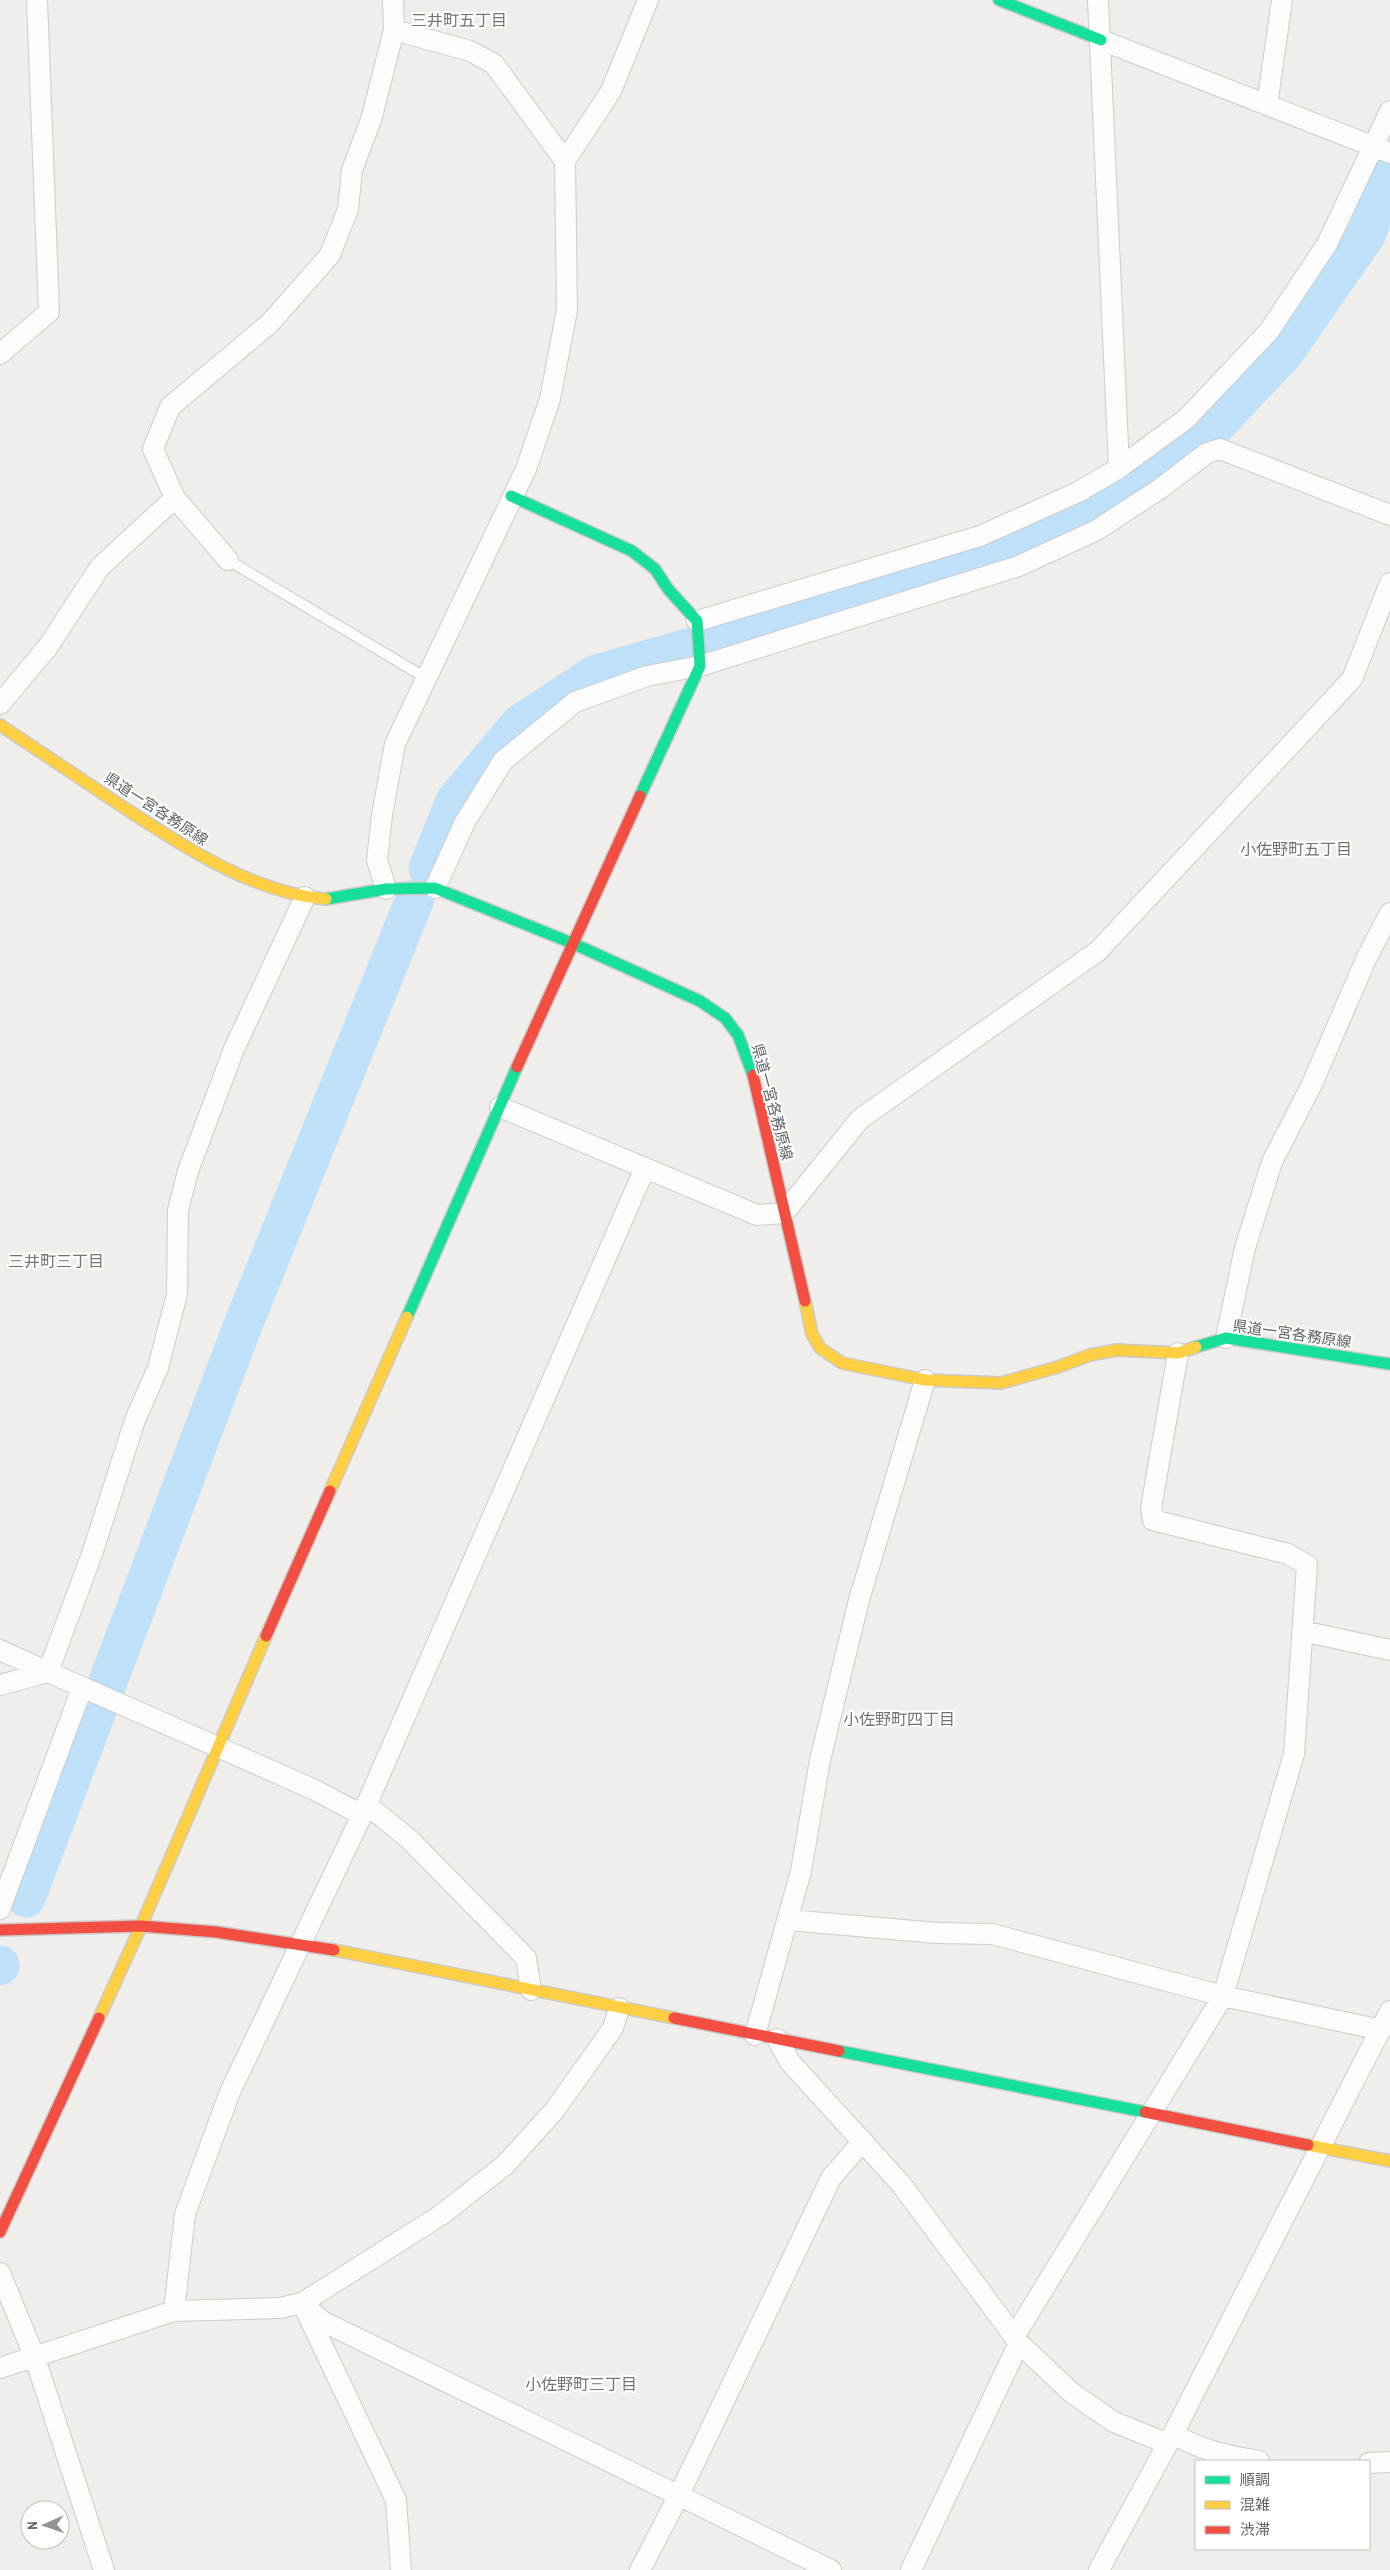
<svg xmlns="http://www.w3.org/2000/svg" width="1390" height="2570" viewBox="0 0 1390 2570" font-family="'Archivo Narrow','Noto Sans JP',sans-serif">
	<rect width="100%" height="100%" fill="#efeeea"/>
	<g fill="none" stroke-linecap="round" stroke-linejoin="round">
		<path stroke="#bfe0f9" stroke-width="39" d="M428,868L455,801L520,724L596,674L787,620L999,550L1121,492L1213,428L1284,353L1366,235L1390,176
			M26,1898L243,1325L415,899
			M0,1966V1965"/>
		<defs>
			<path id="lane" d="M228,560L426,678"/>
			<path id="street" d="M1098,0L1119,468
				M394,30L470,51L494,64L565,161
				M1101,40L1390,153
				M1267,105L1282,0
				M0,354L49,312L37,0
				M228,560L175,498L153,449L170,407L270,323L330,255L348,209L352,170L371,120L394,30L393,0
				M697,621L980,536L1078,492L1119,468L1186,419L1269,331L1327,244L1390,111
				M0,704L47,648L100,567L175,498
				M435,888L465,822L503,761L575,702L647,676L700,666L1019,566L1097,530L1161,488L1207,453L1220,449L1390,515
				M386,889L377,860L382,815L395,744L526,469L550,399L567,310L565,161L611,91L648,0
				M500,1107L757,1215L784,1213L860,1119L1098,951L1352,679L1390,583
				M1226,1338L1245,1248L1272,1162L1312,1084L1367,957L1390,913
				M1302,1631L1390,1650
				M0,1650L48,1672L92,1554L135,1420L158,1368L177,1294L178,1210L188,1171L234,1049L305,897
				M0,1685L48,1672L315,1790L362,1815
				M366,1804L409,1839L526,1958L531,1990
				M0,1909L82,1688
				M789,1920L937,1933L992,1934L1223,1996L1381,2030
				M755,2035L801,1871L820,1760L859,1600L925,1380
				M777,2039L790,2062L901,2184L1019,2343L1072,2393L1114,2422L1166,2443
				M0,2273L35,2358L104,2570
				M302,2303L322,2321L831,2570
				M305,2309L396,2500L401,2570
				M174,2311L185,2214L230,2092L362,1815L645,1168
				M1014,2337L1223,1996L1294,1754L1307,1565L1288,1554L1153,1520L1151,1508L1178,1353
				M0,2368L174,2311L280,2308L302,2303L441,2215L505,2165L554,2111L613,2028L619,2008
				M1173,2434C1201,2450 1227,2456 1259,2461
				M1369,2463L1390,2462
				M640,2570L679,2495L831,2178L863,2141
				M911,2570L1019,2343
				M1099,2570L1173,2434L1390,2011"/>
			<path id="fast" d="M999,0L1101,40
				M511,496L632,551L655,569L668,589L697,621L700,666L640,796
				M326,899L386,889L435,888L572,943L700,1001L725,1018L738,1035L753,1075
				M407,1317L517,1067
				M1196,1347L1226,1338L1390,1364
				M839,2051L1145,2112"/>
			<path id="slow" d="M0,725C39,751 78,777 117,803C178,843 251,893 326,899
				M805,1301L812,1334L820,1348L842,1363L925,1380L1001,1383L1058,1367L1090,1355L1117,1350L1178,1353L1196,1347
				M330,1491L407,1317
				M334,1950L674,2018
				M99,2018L141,1926L266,1636
				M1308,2145L1390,2161"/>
			<path id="jam" d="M517,1067L640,796
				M753,1075L805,1301
				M266,1636L330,1491
				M0,1930L141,1926L216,1932L334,1950
				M674,2018L839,2051
				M1145,2112L1308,2145
				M0,2232L99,2018"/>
		</defs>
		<use href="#lane" stroke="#cbcccc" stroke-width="12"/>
		<use href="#street" stroke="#cbcccc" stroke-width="22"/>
		<use href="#fast" stroke="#cacacb" stroke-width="14"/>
		<use href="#slow" stroke="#cacacb" stroke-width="14"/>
		<use href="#jam" stroke="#cacacb" stroke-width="14"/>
		<use href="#lane" stroke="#fdfcfc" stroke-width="10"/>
		<use href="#street" stroke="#fdfcfc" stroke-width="20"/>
		<use href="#fast" stroke="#16e098" stroke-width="11"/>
		<use href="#slow" stroke="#ffcf43" stroke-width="11"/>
		<use href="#jam" stroke="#f24e42" stroke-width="11"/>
	</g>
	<g text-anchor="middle" stroke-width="4" stroke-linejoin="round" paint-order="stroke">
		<g font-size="15" fill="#5f6368" stroke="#fff">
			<text transform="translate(156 809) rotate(33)" y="5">県道一宮各務原線</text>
			<text transform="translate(772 1102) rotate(75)" y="5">県道一宮各務原線</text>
			<text transform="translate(1292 1334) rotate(8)" y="5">県道一宮各務原線</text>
		</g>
		<g font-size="16" fill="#70757a" stroke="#fff">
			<text x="459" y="26">三井町五丁目</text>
			<text x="1296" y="855">小佐野町五丁目</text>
			<text x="56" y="1267">三井町三丁目</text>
			<text x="899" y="1725">小佐野町四丁目</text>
			<text x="581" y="2390">小佐野町三丁目</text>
		</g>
	</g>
	<rect x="1195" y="2460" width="175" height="90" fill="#ffffff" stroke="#bfc1c3"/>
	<rect x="1205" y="2476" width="25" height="8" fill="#16e098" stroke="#bfc1c3"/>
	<text x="1240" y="2485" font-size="15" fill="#5f6368">順調</text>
	<rect x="1205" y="2501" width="25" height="8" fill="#ffcf43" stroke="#bfc1c3"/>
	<text x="1240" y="2510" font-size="15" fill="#5f6368">混雑</text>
	<rect x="1205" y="2526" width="25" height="8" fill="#f24e42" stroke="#bfc1c3"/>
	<text x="1240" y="2535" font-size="15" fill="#5f6368">渋滞</text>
	<g transform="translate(45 2525) rotate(268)"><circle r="24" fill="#ffffff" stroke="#bfc1c3"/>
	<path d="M0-4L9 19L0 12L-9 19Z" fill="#919496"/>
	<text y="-8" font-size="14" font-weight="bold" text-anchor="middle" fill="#5f6368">N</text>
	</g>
</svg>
